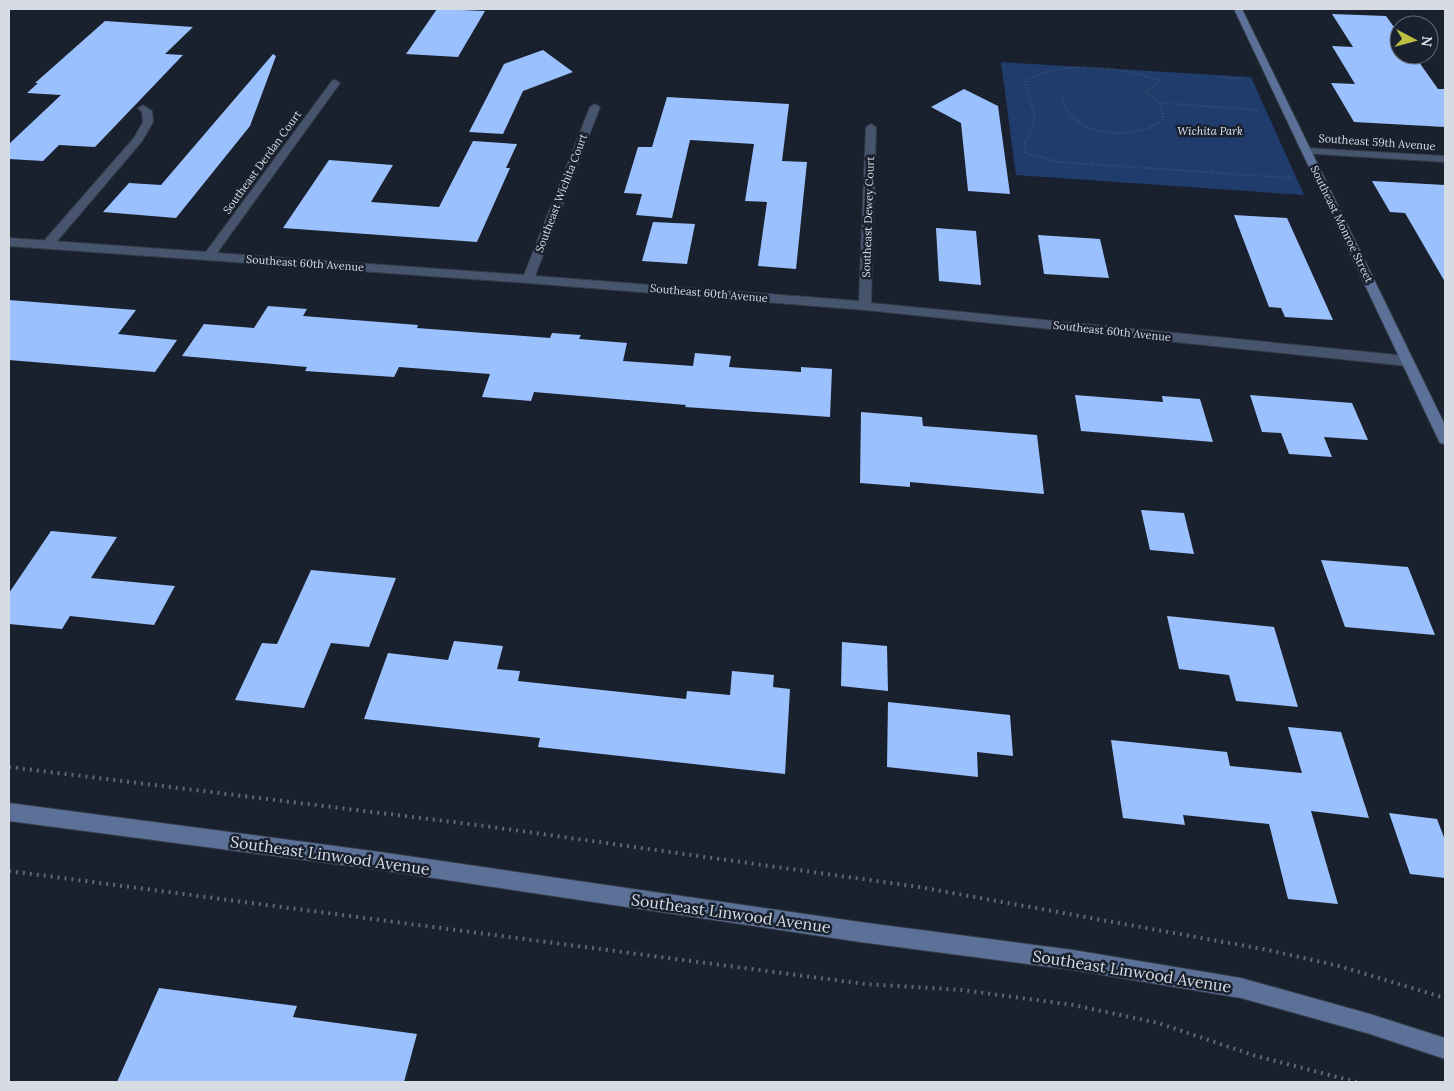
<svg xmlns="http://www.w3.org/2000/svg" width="1454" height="1091" viewBox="0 0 1454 1091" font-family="Lora,serif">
	<rect width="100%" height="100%" fill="#1a212e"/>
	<path fill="#1f3c6d" d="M1001,62L1251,77L1304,195L1016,175Z"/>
	<path fill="#9bc0fe" d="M437,9L485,11L458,57L406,54Z
		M1332,14L1386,16L1399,34V55H1414L1438,89H1445V127L1354,122L1331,83L1355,84L1332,46L1353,47Z
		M105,21L193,27L165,54L183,55L95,147L59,145L43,161L9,159V144L61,95L27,93L38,83H35Z
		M543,50L573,72L523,91L503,134L469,132L504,64Z
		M273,54L276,56L250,126L176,218L103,212L129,183L161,185Z
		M964,89L998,106L1010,194L968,191L961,123L931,107Z
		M667,97L789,104L782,161L807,162L796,269L758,266L767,202L745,201L754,144L690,140L672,218L636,215L642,194L624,193L638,147H652Z
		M473,141L517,144L506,168H510L477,242L283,228L329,160L393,165L371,202L439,207Z
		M1372,181L1445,185V282L1405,213L1390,212Z
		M1234,215L1287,218L1333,320L1285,317L1281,308L1269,307Z
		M653,222L695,224L687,264L642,261Z
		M936,228L976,231L981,285L939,281Z
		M1038,235L1100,239L1109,278L1044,274Z
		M9,300L136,310L118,334L177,340L155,372L9,360Z
		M268,306L307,309L303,316L418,325L417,328L550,338L552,333L581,335L579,339L627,343L623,361L693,366L695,353L731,356L729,367L801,372V367L832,369L830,417L685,407L686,405L534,392L531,401L482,397L490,374L399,367L394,377L305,371L307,367L182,356L204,324L254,328Z
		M1075,395L1163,402L1162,396L1200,399L1213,442L1081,431Z
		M1250,395L1352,403L1368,440L1324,437L1332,457L1289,454L1281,433L1262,432Z
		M861,412L922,417L923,426L1037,435L1044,494L910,482V487L860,483Z
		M1141,510L1184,513L1194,554L1150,550Z
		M51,531L117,537L91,578L175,586L154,625L70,616L62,629L9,624V593Z
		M1321,560L1408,567L1435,635L1345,627Z
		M311,570L396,578L369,647L331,643L304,708L235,700L262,643L277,644Z
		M1167,616L1274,627L1298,707L1236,701L1229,675L1179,669Z
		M454,641L503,646L497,669L520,671L518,681L686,699L687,691L730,695L732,671L774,675L773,687L790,689L785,774L538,747L540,738L364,719L388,653L448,660Z
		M842,642L887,646L888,691L841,686Z
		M888,702L1010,715L1013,756L977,752L978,777L887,767Z
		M1288,727L1341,732L1369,818L1311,811L1338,904L1288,899L1269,824L1183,815L1185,825L1123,818L1111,740L1227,752L1230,766L1302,773Z
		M1389,813L1437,819L1445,840V878L1410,874Z
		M159,988L297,1006L293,1017L417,1034L404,1082H117Z"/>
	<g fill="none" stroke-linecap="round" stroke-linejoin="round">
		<defs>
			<path id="lane" d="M143,105L152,111L153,122L142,141L52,247H44V241L134,138L143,122L142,112L138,108Z"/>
			<path id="street" d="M335,80L340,83L217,253L524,275L590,107L595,104L600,107L535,276L859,301L866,127L871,124L876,127L871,303L1408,356L1414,361L1408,366L865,310L528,283L9,246V238L206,252L332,81Z
				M1306,148L1445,156V162L1302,153V149Z"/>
			<path id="secondary" d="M1234,9H1242L1445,425V444L1440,443L1438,439Z
				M9,803L380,852L860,922L1073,950L1241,978L1370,1014L1445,1038V1059L1370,1034L1241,998L1073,970L860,942L380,870L9,821Z"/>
		</defs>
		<use href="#lane" stroke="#343b47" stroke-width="2"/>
		<use href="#street" stroke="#343b47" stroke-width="2"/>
		<use href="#secondary" stroke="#343b47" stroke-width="2"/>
		<path stroke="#606772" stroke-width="2" stroke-dasharray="0.5 2.5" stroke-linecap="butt" d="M1218,77L1245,79
			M1062,98C1073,139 1134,141 1164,120L1160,103L1145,92L1161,81C1121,67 1063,59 1025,81C1030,110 1043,115 1024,143L1025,151L1029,154L1059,162L1292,178
			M1161,103L1258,110"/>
		<path stroke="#606772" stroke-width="4" stroke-dasharray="2 5" stroke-linecap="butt" d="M9,767L485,826L919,887L1268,950L1339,966L1445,998
			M9,871L865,984L962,990L1073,1005L1158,1023L1256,1056L1357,1082"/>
		<use href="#lane" fill="#46556d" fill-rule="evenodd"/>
		<use href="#street" fill="#46556d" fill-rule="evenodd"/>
		<use href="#secondary" fill="#5b7198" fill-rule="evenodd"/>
	</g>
	<g text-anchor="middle" stroke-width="5" stroke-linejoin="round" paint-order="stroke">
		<g font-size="11" font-style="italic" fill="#dae4f5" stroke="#1a212e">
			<text x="1210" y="135">Wichita Park</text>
		</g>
		<g font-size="11" fill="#d7dce4" stroke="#1a212e">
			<text transform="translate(1377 142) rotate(4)" y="4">Southeast 59th Avenue</text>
			<text transform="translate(262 162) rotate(-54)" y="4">Southeast Derdan Court</text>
			<text transform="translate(561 193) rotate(-69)" y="4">Southeast Wichita Court</text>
			<text transform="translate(868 217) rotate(-88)" y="4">Southeast Dewey Court</text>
			<text transform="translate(1342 224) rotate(64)" y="4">Southeast Monroe Street</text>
			<text transform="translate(305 263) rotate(4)" y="4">Southeast 60th Avenue</text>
			<text transform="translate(709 293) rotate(5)" y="4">Southeast 60th Avenue</text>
			<text transform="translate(1112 331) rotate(6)" y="4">Southeast 60th Avenue</text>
		</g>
		<g font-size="16" fill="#d7dce4" stroke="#1a212e">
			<text transform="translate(330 855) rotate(8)" y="6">Southeast Linwood Avenue</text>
			<text transform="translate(731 913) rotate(8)" y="6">Southeast Linwood Avenue</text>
			<text transform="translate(1132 971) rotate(9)" y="6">Southeast Linwood Avenue</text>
		</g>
	</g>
	<rect width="1454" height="1091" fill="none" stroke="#d7dce4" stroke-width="20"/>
	<g transform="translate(1414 40) rotate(96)"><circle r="24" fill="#1a212e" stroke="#666c77"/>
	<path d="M0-4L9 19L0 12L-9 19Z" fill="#bcbf43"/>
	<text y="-8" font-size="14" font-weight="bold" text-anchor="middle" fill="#d7dce4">N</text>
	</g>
</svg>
